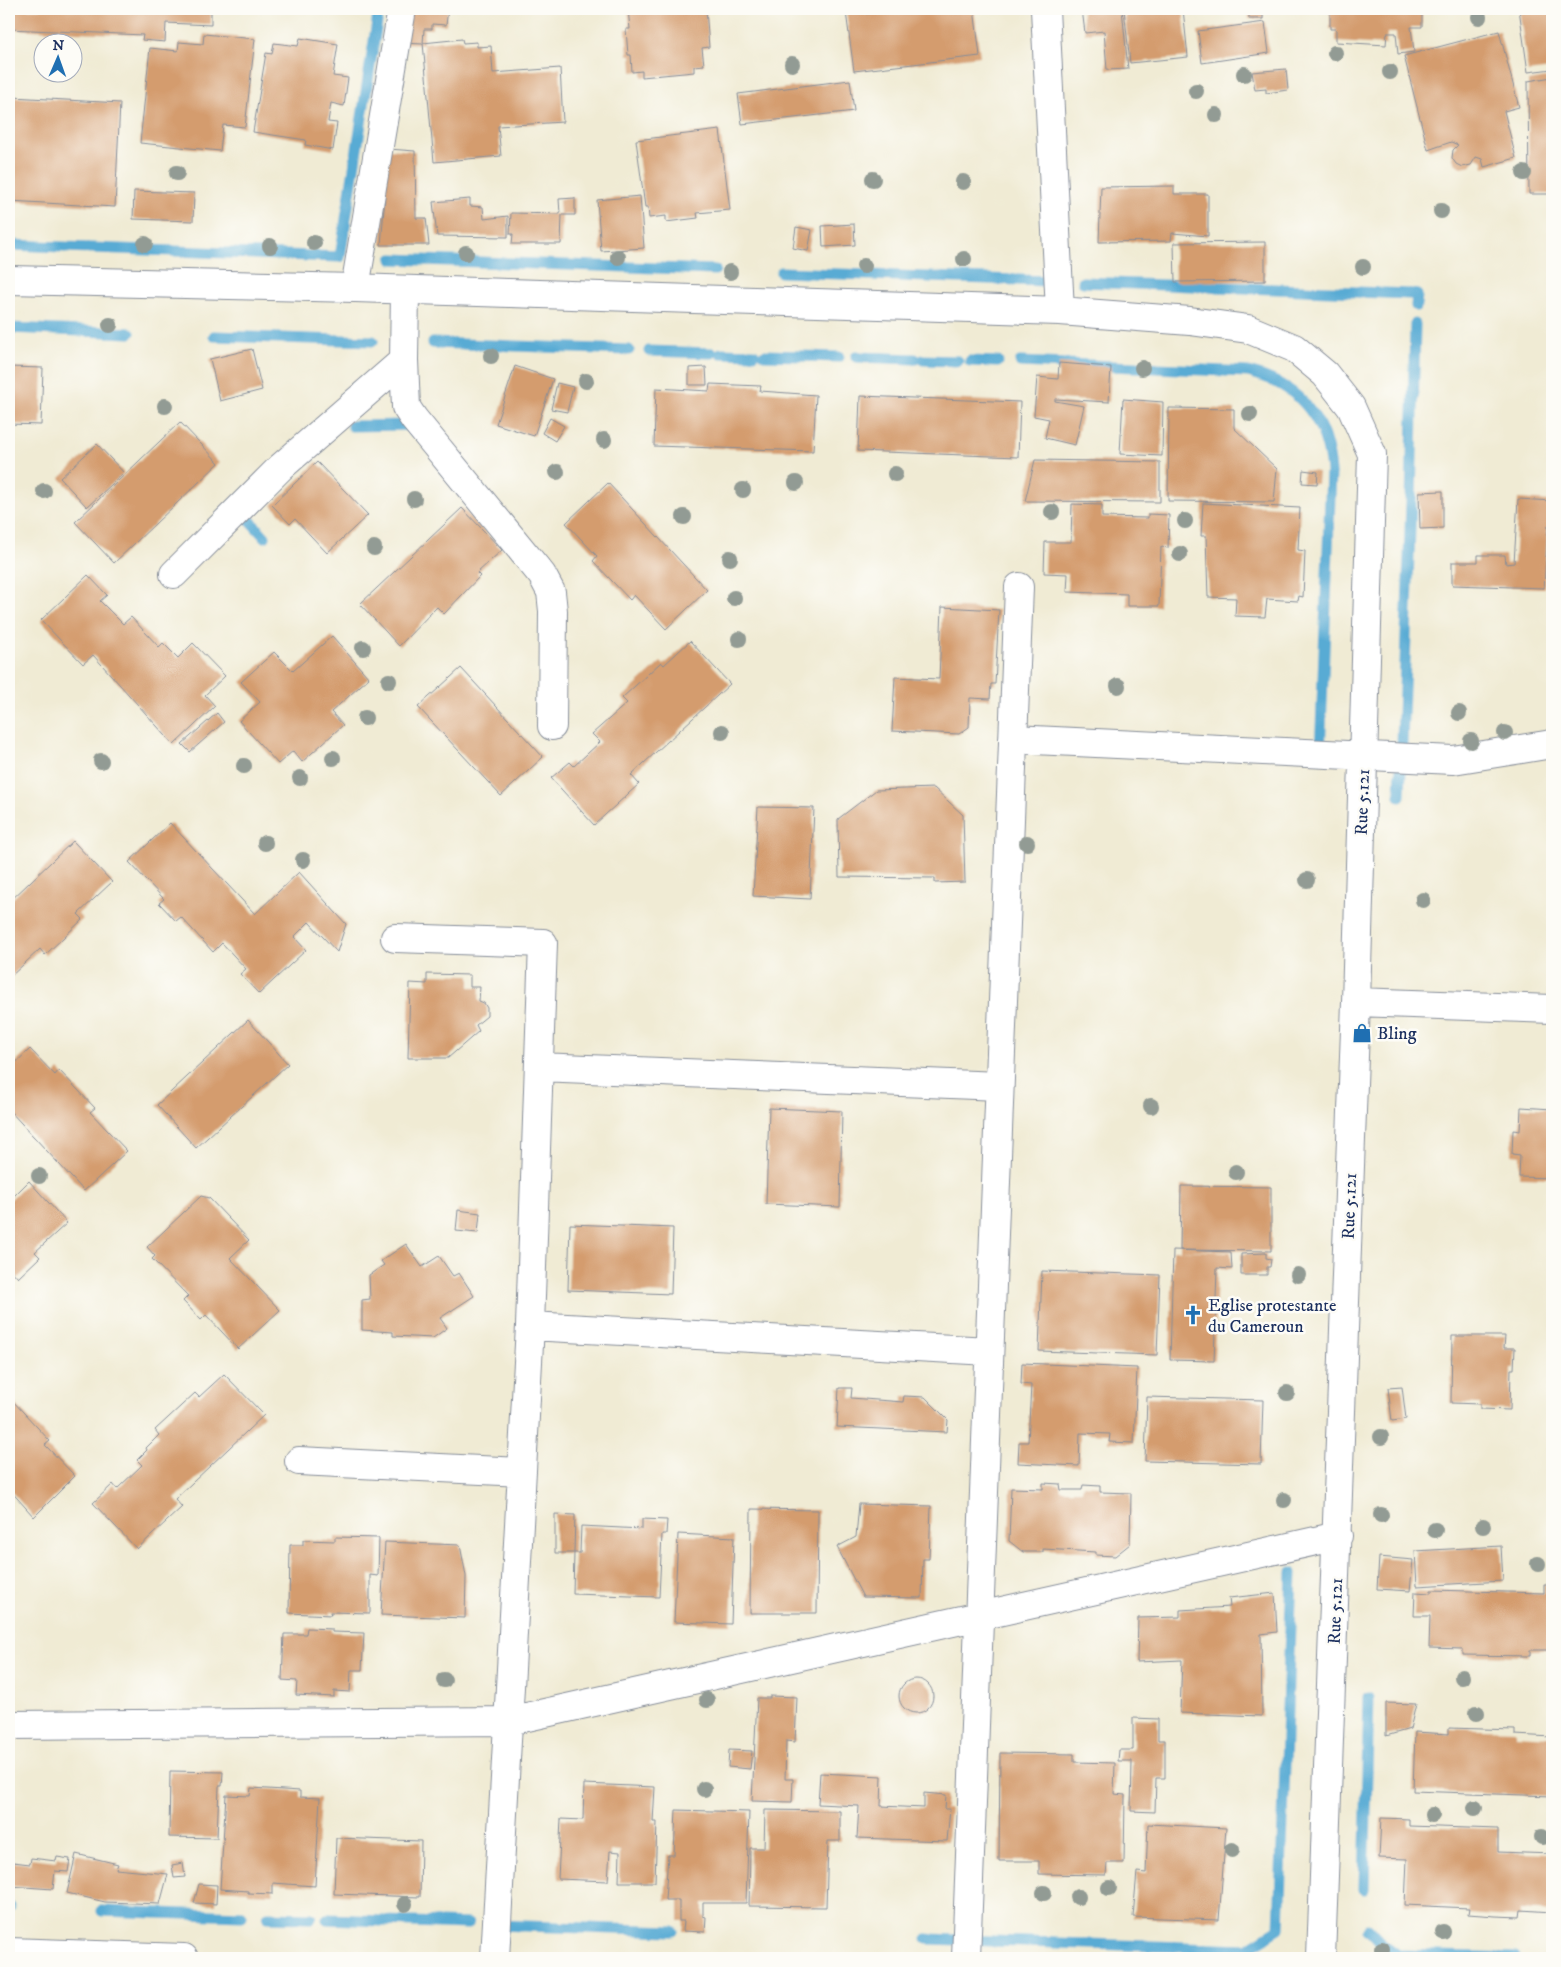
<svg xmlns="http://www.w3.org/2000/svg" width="1561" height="1967" viewBox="0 0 1561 1967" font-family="'IM FELL DW Pica',serif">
	<rect width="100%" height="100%" fill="#fdfcf7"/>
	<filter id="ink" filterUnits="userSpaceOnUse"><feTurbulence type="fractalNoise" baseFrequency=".02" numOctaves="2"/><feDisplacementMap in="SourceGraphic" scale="10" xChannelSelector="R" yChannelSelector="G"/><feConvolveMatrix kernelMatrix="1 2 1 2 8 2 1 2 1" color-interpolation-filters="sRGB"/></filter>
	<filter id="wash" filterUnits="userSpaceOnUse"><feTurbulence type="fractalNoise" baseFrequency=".0096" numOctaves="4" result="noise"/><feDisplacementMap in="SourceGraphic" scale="20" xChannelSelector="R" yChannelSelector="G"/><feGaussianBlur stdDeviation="1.12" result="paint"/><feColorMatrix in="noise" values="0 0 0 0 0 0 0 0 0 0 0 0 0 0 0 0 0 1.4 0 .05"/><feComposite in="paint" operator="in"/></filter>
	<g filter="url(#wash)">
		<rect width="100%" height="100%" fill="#f0ebd4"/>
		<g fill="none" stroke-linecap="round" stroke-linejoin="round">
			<path stroke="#59abd4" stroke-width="11" d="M9,245L340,257L379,9
				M392,259L715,270
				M781,272L1048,281
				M1083,282L1411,294L1417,295L1416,306
				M9,328L130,333
				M214,336L373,341
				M433,343L629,350
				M649,351L712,353
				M721,353L754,354
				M764,355L839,357
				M856,357L915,359
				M923,360L958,361
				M970,361L998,362
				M1020,362L1248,372C1300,385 1327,419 1331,472L1320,755
				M352,426L408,425L413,431
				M247,509L243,513L265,537
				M1400,796L1411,502L1415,324
				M1364,1889L1369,1697
				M9,1907H10
				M102,1911L242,1916
				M268,1917L311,1918
				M327,1919L468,1924
				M496,1925L673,1931
				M1368,1929L1380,1942L1398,1955L1516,1958
				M927,1939L1247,1949L1279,1929L1292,1573"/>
		</g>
		<g id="blocks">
			<path fill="#d49c6e" d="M9,9H211V25L166,23L165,42L142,40L143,35L9,29Z
				M410,9H448L446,25L432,24V29H424L423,44L402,43Z
				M628,9H674V11L706,9L709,47L702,48L704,65L694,66V72L642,77V71L632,72L631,55H628L626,29H630Z
				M865,9L866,14L912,9H974L980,56L854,71L846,12Z
				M1082,9H1122L1128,69L1107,70L1104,31L1085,33Z
				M1124,9H1183L1188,57L1130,63Z
				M1249,9H1263V19H1249Z
				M1330,9H1422V27H1411L1414,52L1398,54L1396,33H1387L1386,45L1336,42V29H1330Z
				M1519,9H1552V69L1528,72Z
				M1265,22L1269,53L1202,63L1198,31Z
				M1499,31L1519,107L1504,111L1516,158L1484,167L1482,159L1476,157L1471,165L1462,167L1456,164L1452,158L1453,150L1458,145L1451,142L1428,150L1404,56Z
				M204,34L255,39L245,127L223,125L220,151L140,143L150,48L178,51L179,42L203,44Z
				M300,38L338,44L333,76L348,78L344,106L331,103L328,122L337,123L333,150L305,145L306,140L253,132L266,53L272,54L274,43L298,46Z
				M462,39L463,43L477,42V47L491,46L493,73L560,68L563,122L498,126L501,156L434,162L423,43Z
				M1286,69L1288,90L1266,93V89L1255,90L1252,72Z
				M1552,77V194H1529L1528,81Z
				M850,80L854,111L742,124L738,94Z
				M12,97L120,103L115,207L9,201V153Z
				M720,130L730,210L697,213L698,218L666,222V216L649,218L648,207H645L636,140Z
				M389,149L415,151L416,218H426L429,245H381Z
				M1174,186V194H1208V236L1172,233L1171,241L1099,242L1101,187Z
				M134,191L194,193L193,221L133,219Z
				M640,196L644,248L601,251L597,200Z
				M575,198V215H562L561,244H512L513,234H510L511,213L560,214L559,199Z
				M470,199V206L483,207L484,219L508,216V237L437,236L433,202Z
				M854,224L855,245L823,247L822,226Z
				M796,227L812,230L808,251L793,248Z
				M1265,242V281L1175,282L1174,243Z
				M252,349L262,390L220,401L210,359Z
				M1059,363L1111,367L1109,402L1055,399V401L1084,406L1075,445L1045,438L1049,419L1034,416L1037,377L1058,379Z
				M515,366L553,379L534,436L496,424Z
				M9,367L43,368L41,425L9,424Z
				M706,367L707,385H689V368Z
				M557,383L573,387L567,412L551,409Z
				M710,384L761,386L760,391L816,395L813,451L654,446L656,388L709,391Z
				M860,396L1020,402L1018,457L858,451Z
				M1123,399L1163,402L1162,456L1120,454Z
				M1169,408L1234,409V428L1277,469L1274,502L1168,501Z
				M550,418L564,426L555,441L542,433Z
				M180,422L219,463L114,563L75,522Z
				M97,444L124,473L87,507L60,478Z
				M1035,460L1160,462V502L1025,501Z
				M317,462L368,515L327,553L295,519L290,524L272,505Z
				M1303,470L1318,472L1317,484L1302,483Z
				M608,483L707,590L666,629L634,595L630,600L593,561L597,556L566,523Z
				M1443,491V528L1420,529L1419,492Z
				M1518,499L1552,501V526L1548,525L1544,588L1452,585V562H1478V555H1505L1506,564L1514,563Z
				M1203,503L1300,508L1298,550L1305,551L1303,597L1299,596L1298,601L1267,599L1265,617L1235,616L1236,598L1208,597L1206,536H1201Z
				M1072,504L1102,505V517L1148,518V514L1169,515L1168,548L1161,547L1159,606H1127V594L1067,592L1068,574L1044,573L1045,542H1071Z
				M462,508L502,550L477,573L480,576L444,614L437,607L399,646L360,604Z
				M88,575L107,595L100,601L123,624L131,617L159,647L163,643L178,658L193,643L225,676L205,695L215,706L174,745L93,655L83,664L41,620Z
				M942,607L999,610L995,684H991L990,699L970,698L969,727L959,734L892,731L895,677L939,679Z
				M332,636L369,678L331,712L343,725L302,762L293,751L278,764L239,721L260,702L241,682L274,652L293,671Z
				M690,641L730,684L631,775L639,784L594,825L551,778L570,762L574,766L600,742L592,734L627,703L622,698L661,662L664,665Z
				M461,668L543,757L501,796L418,707Z
				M217,713L224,722L190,752L182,744Z
				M934,788L963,815L965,882L935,883V878L839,877L838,819L876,790Z
				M758,807L814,808L810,899L753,896Z
				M170,823L255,914L299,872L346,924L337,952L309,922L294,937L306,950L259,994L240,974L246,969L222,943L213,952L181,917L176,921L159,903L164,899L129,862Z
				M73,841L112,882L78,914L83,919L45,955L40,949L9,978V902Z
				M427,974L470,975V987H480L479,1001L484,1003L487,1008V1016L476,1025L479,1031L448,1058H408L410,983L427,984Z
				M248,1020L288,1064L196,1148L157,1105Z
				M30,1049L55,1075L59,1070L95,1108L90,1112L127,1151L84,1191L9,1110V1069Z
				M1521,1107L1552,1109V1178L1519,1177L1520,1155L1512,1154L1513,1130L1520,1131Z
				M769,1108L842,1111L840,1207L766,1204Z
				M29,1181L67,1223L35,1252L40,1257L18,1278L9,1268V1201Z
				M1181,1186L1271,1187V1251L1180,1250Z
				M201,1196L209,1198L249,1240L230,1258L280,1310L238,1349L206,1315L201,1320L183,1301L188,1296L152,1259L155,1256L147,1247Z
				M458,1210L480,1213L478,1233L456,1231Z
				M570,1224L673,1228L671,1294L568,1290Z
				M406,1244L422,1267L439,1256L453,1276L459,1273L474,1296L440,1318L447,1328L433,1338L393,1336V1332L362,1330V1300L370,1299L369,1275L384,1265L381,1261Z
				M1173,1250L1231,1252L1232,1269L1217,1268L1214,1361L1170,1360Z
				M1266,1253V1258L1271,1259L1270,1267H1267V1275H1241V1254Z
				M1042,1271L1160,1275L1157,1355L1039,1351Z
				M1452,1336H1505L1504,1348H1515L1514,1369H1511L1510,1410L1480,1409V1404L1451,1403Z
				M1022,1363L1137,1368L1134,1443L1109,1442L1110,1434L1080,1433L1079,1466L1018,1463L1019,1442H1028L1031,1385L1021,1384Z
				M224,1374L264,1415L175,1499L182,1507L137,1549L93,1503L113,1484L117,1489L142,1465L137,1460L147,1450L146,1448L159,1435L155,1430L195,1393L199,1397Z
				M1402,1387L1406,1419L1392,1421L1388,1388Z
				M839,1388H852L851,1398L903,1402L904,1396L925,1397L948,1420L947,1432L837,1427Z
				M1147,1397L1263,1400L1261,1464L1145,1461Z
				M11,1399L50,1441L45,1445L75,1476L34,1517L9,1489V1402Z
				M1043,1483L1060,1484L1061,1490H1082L1083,1485L1100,1486V1492L1131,1493L1130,1544L1115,1556L1096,1555V1552L1043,1549V1552H1023L1009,1541L1011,1488L1043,1489Z
				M859,1504L931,1506L929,1559H923L922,1598L863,1597L837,1547L856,1537Z
				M751,1509L818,1510L817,1613H750Z
				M555,1514L575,1515L574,1553H555Z
				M642,1519L667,1520L666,1534H662L659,1597L573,1594L574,1553H580L581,1526L642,1529Z
				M678,1534L734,1537L731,1624L674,1622Z
				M335,1537L379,1538L378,1576L370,1575V1613L330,1612L331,1615L289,1613L290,1545H303V1540L335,1541Z
				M385,1542L460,1545L466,1576L465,1618L381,1615Z
				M1501,1546L1503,1581L1417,1586L1415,1551Z
				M1379,1557L1413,1560L1410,1591L1377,1589Z
				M1544,1584H1552V1650H1530V1656L1463,1655V1649L1429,1648L1430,1616H1414L1415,1592L1431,1593V1590L1544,1593Z
				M1275,1593L1277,1632L1261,1634L1262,1716L1180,1713L1182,1660L1137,1662L1138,1618L1180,1617V1610L1230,1607L1229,1598Z
				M307,1628L332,1629V1632L364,1633L362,1670H351L350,1692L334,1691V1697L296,1695L297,1681L282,1680L284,1634H306Z
				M899 1696a17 17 0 1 1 34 0a17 17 0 1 1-34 0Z
				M770,1696L797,1697L795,1742L786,1741L785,1779H793L792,1802L752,1801L757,1698H770Z
				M1386,1703L1416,1704L1410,1729L1386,1736Z
				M1133,1718L1158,1719V1740H1165V1778H1156L1155,1812L1131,1811L1132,1761H1118L1119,1750H1133Z
				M1449,1728L1515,1730V1735L1552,1737V1796L1413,1791L1415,1732L1449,1734Z
				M729,1750L752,1751L750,1769L728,1767Z
				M1000,1753L1074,1754V1762L1115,1763L1114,1794L1125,1795L1124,1863H1107L1106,1875L1039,1874V1861H999Z
				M170,1771L223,1772L222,1786H219L217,1838L169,1837Z
				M820,1773L882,1776L881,1806L924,1808V1793L946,1795L945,1809H950L947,1841L857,1838L859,1806L818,1804Z
				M584,1784L655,1787L653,1822H657L655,1882H619L620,1852L610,1851L608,1881L558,1879L561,1819L583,1820Z
				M251,1788L300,1791V1797L320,1798L315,1886L273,1883V1894L248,1893V1891L220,1889L226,1795L250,1796Z
				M676,1810L749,1812L746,1903H703V1916L706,1917L705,1932L683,1931L684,1921H679V1900H665L668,1855H674Z
				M765,1810L840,1811V1841H828L826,1907L749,1906L750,1848H764Z
				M1381,1818L1409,1819V1826L1498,1829V1852L1552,1854V1912L1521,1910L1520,1917L1495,1916L1468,1914L1469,1908L1405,1905L1407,1859L1379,1858Z
				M1148,1824L1226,1828L1219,1920L1133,1917L1137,1872L1146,1873Z
				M336,1838L421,1841L420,1897L334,1894Z
				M76,1854L118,1864L116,1869L168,1874L160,1904L105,1902L67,1893Z
				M57,1857L70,1859L68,1872L55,1871L53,1889L10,1886L13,1862L30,1864L31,1858L56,1861Z
				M183,1863L185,1877L174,1878L172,1865Z
				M199,1884L217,1885L216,1904L194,1903Z"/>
		</g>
	</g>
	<g filter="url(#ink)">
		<use href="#blocks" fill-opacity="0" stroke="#868d99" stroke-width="1"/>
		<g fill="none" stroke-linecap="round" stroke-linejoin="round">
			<defs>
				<path id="minor" d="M1045,9L1060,311
					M9,280L355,288L1060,311L1190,321L1248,329L1294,348L1325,374L1351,407L1372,454L1356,1002L1321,1958
					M355,288L402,9
					M405,290L404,360L406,407L414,419L542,575L551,592L553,611L552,726
					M174,574L281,467L404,360
					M1013,739L1453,760L1552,744
					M395,938L543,943L530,1326L495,1958
					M1356,1002L1552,1009
					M539,1067L999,1086
					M530,1326L989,1351
					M299,1461L522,1472
					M9,1725L509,1721L1338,1536
					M966,1958L1019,587"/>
				<path id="major" d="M9,1952L184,1958"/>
			</defs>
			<use href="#minor" stroke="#868d99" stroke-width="30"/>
			<use href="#major" stroke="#868d99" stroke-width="30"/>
			<use href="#minor" stroke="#fff" stroke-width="28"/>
			<use href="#major" stroke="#fff" stroke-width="28"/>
		</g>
		<g fill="#929b94">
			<circle cx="1479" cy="17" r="8"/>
			<circle cx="1335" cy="53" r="8"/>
			<circle cx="792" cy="64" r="8"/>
			<circle cx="1390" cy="72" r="8"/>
			<circle cx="1244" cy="74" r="8"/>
			<circle cx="1196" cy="91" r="8"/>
			<circle cx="1216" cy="115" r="8"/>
			<circle cx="177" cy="173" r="8"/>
			<circle cx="1524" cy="173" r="8"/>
			<circle cx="873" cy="179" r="8"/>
			<circle cx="963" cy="182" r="8"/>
			<circle cx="1441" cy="211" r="8"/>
			<circle cx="314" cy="243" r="8"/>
			<circle cx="145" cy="244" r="8"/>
			<circle cx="270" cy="246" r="8"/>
			<circle cx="466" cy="253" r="8"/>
			<circle cx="618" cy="257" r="8"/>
			<circle cx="964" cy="259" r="8"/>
			<circle cx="864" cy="266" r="8"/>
			<circle cx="1363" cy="267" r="8"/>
			<circle cx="730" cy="272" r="8"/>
			<circle cx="110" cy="325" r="8"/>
			<circle cx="491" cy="356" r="8"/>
			<circle cx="1142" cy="368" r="8"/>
			<circle cx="586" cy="381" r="8"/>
			<circle cx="165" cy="406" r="8"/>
			<circle cx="1250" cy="414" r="8"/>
			<circle cx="604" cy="440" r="8"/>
			<circle cx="557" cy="472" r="8"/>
			<circle cx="895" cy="474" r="8"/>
			<circle cx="796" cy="483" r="8"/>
			<circle cx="743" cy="490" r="8"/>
			<circle cx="44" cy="491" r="8"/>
			<circle cx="414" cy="499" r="8"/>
			<circle cx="1052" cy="512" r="8"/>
			<circle cx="684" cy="517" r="8"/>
			<circle cx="1185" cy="521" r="8"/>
			<circle cx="374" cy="548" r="8"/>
			<circle cx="1180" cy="554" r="8"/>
			<circle cx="730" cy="558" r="8"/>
			<circle cx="734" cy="598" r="8"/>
			<circle cx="739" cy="639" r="8"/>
			<circle cx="363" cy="648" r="8"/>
			<circle cx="389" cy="681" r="8"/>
			<circle cx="1118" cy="686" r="8"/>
			<circle cx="1459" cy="713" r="8"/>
			<circle cx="365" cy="718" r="8"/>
			<circle cx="722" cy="732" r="8"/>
			<circle cx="1505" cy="733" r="8"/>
			<circle cx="1471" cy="741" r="8"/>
			<circle cx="333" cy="758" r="8"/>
			<circle cx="101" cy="761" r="8"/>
			<circle cx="244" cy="766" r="8"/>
			<circle cx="300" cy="778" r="8"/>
			<circle cx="265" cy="843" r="8"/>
			<circle cx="1027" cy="843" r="8"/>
			<circle cx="303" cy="860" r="8"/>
			<circle cx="1307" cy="880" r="8"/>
			<circle cx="1423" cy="900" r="8"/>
			<circle cx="1151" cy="1106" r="8"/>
			<circle cx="1236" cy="1172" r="8"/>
			<circle cx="39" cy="1176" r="8"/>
			<circle cx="1298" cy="1275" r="8"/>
			<circle cx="1287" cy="1393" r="8"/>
			<circle cx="1381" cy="1437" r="8"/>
			<circle cx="1284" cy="1500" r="8"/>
			<circle cx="1381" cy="1515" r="8"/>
			<circle cx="1483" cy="1526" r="8"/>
			<circle cx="1435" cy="1530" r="8"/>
			<circle cx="1538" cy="1564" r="8"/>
			<circle cx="1462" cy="1677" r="8"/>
			<circle cx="444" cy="1680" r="8"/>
			<circle cx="707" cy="1700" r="8"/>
			<circle cx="1477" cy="1713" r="8"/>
			<circle cx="704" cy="1789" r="8"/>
			<circle cx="1475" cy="1808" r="8"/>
			<circle cx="1432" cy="1815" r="8"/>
			<circle cx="1542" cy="1837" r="8"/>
			<circle cx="1232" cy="1850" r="8"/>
			<circle cx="1109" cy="1888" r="8"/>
			<circle cx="1044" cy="1893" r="8"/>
			<circle cx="1078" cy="1897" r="8"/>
			<circle cx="405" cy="1904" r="8"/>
			<circle cx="1443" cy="1932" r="8"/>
			<circle cx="1382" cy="1949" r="8"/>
		</g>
	</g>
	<defs>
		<symbol id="shop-bare" viewBox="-9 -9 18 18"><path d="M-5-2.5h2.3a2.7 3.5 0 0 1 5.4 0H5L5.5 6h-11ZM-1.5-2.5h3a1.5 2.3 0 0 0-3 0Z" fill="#1f6fb2" stroke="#fdfcf7" stroke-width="2.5" paint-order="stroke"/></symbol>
		<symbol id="church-bare" viewBox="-9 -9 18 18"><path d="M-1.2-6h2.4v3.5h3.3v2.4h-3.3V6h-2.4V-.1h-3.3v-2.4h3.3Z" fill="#1f6fb2" stroke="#fdfcf7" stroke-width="2.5" paint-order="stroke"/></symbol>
	</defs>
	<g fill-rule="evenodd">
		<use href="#shop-bare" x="1348" y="1019" width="28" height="28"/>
		<use href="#church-bare" x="1179" y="1301" width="28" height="28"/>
	</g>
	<g text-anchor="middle" stroke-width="5" stroke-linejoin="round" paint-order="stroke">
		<g font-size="18" fill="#1b2f5e" stroke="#fdfcf7">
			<text transform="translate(1362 802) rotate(-88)" y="6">Rue 5.121</text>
			<text transform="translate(1349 1206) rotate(-88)" y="6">Rue 5.121</text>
			<text transform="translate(1335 1611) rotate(-88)" y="6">Rue 5.121</text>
		</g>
		<g font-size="18" fill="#1b2f5e" stroke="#fdfcf7" text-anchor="start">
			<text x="1377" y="1039">Bling</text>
			<text x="1208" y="1311">Eglise protestante<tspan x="1208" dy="21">du Cameroun</tspan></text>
		</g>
	</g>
	<rect width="1561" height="1967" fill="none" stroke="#fdfcf7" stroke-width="30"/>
	<g transform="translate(58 58) rotate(2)"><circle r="24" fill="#fdfcf7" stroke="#a3aaba"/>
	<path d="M0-4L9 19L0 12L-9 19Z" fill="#1f6fb2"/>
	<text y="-8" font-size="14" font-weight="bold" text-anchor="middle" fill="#1b2f5e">N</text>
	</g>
</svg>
